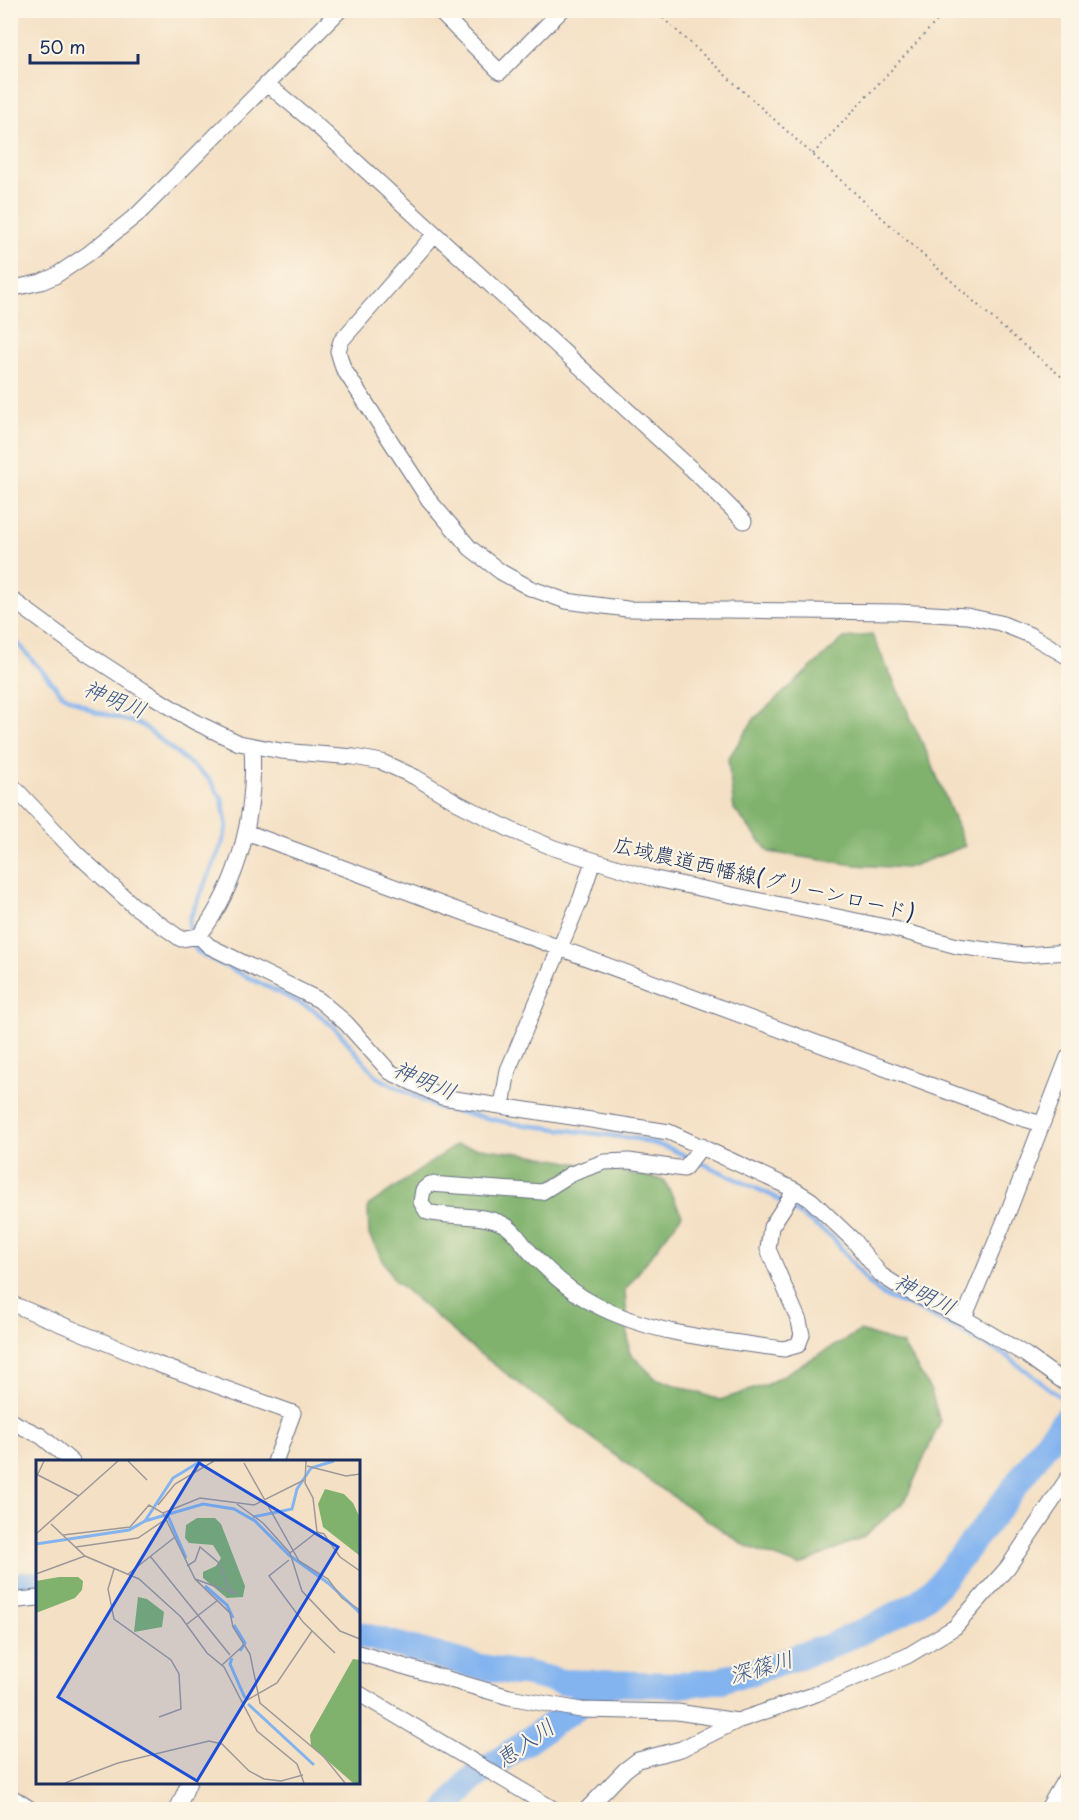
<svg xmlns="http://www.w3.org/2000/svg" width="1079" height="1820" viewBox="0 0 1079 1820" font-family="'Playpen Sans','Klee One',sans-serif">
	<rect width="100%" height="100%" fill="#fcf5e5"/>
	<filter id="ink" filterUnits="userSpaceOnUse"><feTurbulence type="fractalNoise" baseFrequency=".0167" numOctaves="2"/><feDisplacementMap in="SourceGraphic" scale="12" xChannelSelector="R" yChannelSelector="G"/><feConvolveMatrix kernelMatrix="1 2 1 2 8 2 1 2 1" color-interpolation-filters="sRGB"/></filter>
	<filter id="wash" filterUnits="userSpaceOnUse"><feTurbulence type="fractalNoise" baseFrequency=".008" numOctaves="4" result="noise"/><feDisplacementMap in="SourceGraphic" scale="24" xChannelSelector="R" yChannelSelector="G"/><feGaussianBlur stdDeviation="1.35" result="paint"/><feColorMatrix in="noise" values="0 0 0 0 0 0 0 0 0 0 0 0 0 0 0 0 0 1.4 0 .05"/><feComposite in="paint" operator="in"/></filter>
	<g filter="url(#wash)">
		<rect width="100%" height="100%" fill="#f4e0c4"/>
		<path fill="#80b26d" stroke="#4e7066" stroke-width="1.5" d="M872,635L932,764L965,846L907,868L855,865L769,852L734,809L728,759L754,719L844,638Z
			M456,1145L527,1154L664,1180L682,1215L625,1290L629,1352L655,1378L720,1400L766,1385L860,1331L903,1345L931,1391L940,1422L905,1501L864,1536L799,1566L744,1545L650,1481L476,1351L394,1280L369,1235L368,1206Z"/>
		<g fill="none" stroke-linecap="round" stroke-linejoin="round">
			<path stroke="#83b4ef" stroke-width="4.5" d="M13,638L62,694L94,711L142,725L209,779L222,799L227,827L222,845L190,918C187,931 190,944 199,953L314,1010L338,1031L377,1077L435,1107L510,1123L638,1139L669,1148L773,1196L833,1238L868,1282L884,1296L917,1309L1007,1356L1068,1403"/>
			<path stroke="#83b4ef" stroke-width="26" d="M10,1585L38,1584
				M358,1634L476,1666L515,1673H524L562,1682L680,1685L722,1680L731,1676L743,1675L827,1647L874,1626L918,1603L939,1584L997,1511L1053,1434L1068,1417
				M447,1810L468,1782L610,1684"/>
		</g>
	</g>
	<g filter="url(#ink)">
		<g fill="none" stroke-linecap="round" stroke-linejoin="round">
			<defs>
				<path id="minor" d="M438,10L500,72L562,10
					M268,85L313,122L697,474L744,521
					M435,234L341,341L338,351L343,368L429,500L470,548L501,572L530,588L566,601L627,609L898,612L967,616L1000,623L1030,635L1068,657
					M10,289L41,282L55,276L88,254L139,213L340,10
					M10,598L74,645L143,690L193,721L239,743L281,751L354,757L382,762L415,777L458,803L511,830L554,848L651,878L895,929L957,946L1024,955L1068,952
					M10,783L76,853L134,906L181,939L199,936C240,882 256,813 252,747
					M246,832L1011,1115L1042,1124
					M199,936L209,946L319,1000L346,1023L390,1072L442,1097L669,1132L795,1190L811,1200L853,1240L881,1275L898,1286L964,1318L1026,1355L1068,1385
					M502,1106L508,1070L581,898L593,861
					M702,1146L684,1169L629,1161L604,1162L571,1174L542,1192L430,1184L423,1190L421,1202L427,1212C451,1218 480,1213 503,1224C514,1229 522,1244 531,1253C549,1272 571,1292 594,1304C652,1335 720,1340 784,1349L798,1345L802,1335L799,1321L768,1249L771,1227L795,1190
					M10,1303L157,1364L293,1413L275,1462
					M964,1318L1007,1215L1068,1057
					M10,1421L41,1436L72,1462
					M10,1601L38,1598
					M358,1653L509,1697L581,1710L677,1712L737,1721
					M358,1693L555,1810
					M10,1796L32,1810
					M177,1810L189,1782
					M586,1810L625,1770L638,1760L681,1749L737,1721L816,1694L907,1656L955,1627L1008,1567L1068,1478
					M1047,1810L1068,1774"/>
			</defs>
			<use href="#minor" stroke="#676d82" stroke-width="17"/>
			<path stroke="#676d82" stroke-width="2" stroke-dasharray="1.5 4.5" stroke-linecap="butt" d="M654,10L1002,327L1068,382
				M813,154L947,10"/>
			<use href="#minor" stroke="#fff" stroke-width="15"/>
		</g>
	</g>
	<g text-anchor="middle" stroke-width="4.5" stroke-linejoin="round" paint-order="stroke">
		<g font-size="21" fill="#1b2f5e" stroke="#fcf5e5">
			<text transform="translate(764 879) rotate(13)" y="7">広域農道西幡線(グリーンロード)</text>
		</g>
		<g font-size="22" font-style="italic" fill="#3a578a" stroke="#fcf5e5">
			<text transform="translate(115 699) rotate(22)" y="8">神明川</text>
			<text transform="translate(425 1080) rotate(23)" y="8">神明川</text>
			<text transform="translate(925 1294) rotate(27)" y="8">神明川</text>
			<text transform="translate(761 1667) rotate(-16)" y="8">深篠川</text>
			<text transform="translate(525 1743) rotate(-35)" y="8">恵入川</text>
		</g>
	</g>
	<g transform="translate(36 1460)">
		<rect width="324" height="324" fill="#f4e0c4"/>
		<path d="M289,29L308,34L317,43L324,58V96L287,67L282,44ZM161,58H179L185,64L209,126L207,137L191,138L167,118V112L180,106L185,98L177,85L153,83L149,78L150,65ZM23,117H42L47,121L46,130L39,138L0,153V121ZM102,137L111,139L128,152L126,167L98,172ZM317,199L324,200V323H317L275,286L274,275Z" fill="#80b26d"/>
		<path fill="none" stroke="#83b4ef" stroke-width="3" d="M132,56L150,98M217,57L256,49L261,29L275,8L298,1M109,61L167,44L198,49L219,61L253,95L292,123L324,153M109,61L137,18L165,1M0,84L93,70L109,61M169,126L191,145L197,158M198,165L209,183L204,191M196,198L194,204L209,238M212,244L278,305"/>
		<path fill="none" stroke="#9d999b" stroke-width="1.5" d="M92,1L111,20M270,1L269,23L277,38L281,72M208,3L263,101L292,119L306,138L324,150M271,6L310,16L324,14M0,14L43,36M0,18L8,1M201,44L227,63L254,93M122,45L139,24L178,1M127,53L164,38L218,45L268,20M15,64L49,96L103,119L145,157L171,193L188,207L221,271L261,304L268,323M281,72L254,93L266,131L304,171L324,179M281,72L288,74L304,97L324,111M0,74L82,1M27,75L94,67L113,45L127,53L159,119L194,153L197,167L214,194L224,243L288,297L309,323M40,87L102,78L130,59M114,96L194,195M253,100L233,116L267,162L299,193M151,106L159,101L164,87L183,103L191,124L200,134L159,119M78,109L72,129L78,159L135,200L143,214L145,249L123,257M0,114L49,96M92,114L139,77M151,164L182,140M186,205L208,185M206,243L241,223L276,171M29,323L82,303L173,281L186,284L213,311L228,319L245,321L267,315"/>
		<path fill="#1d4ed8" fill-opacity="0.15" stroke="#1d4ed8" stroke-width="3" d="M163,3L302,87L161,321L22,237Z"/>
		<rect width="324" height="324" fill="none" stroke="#1b2f5e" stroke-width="3"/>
	</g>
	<rect width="1079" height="1820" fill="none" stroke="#fcf5e5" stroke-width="36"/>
	<path d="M30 54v9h108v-9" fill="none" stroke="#1b2f5e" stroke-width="3"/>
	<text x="39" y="54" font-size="18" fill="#1b2f5e" stroke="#fcf5e5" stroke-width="4.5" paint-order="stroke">50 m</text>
</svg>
